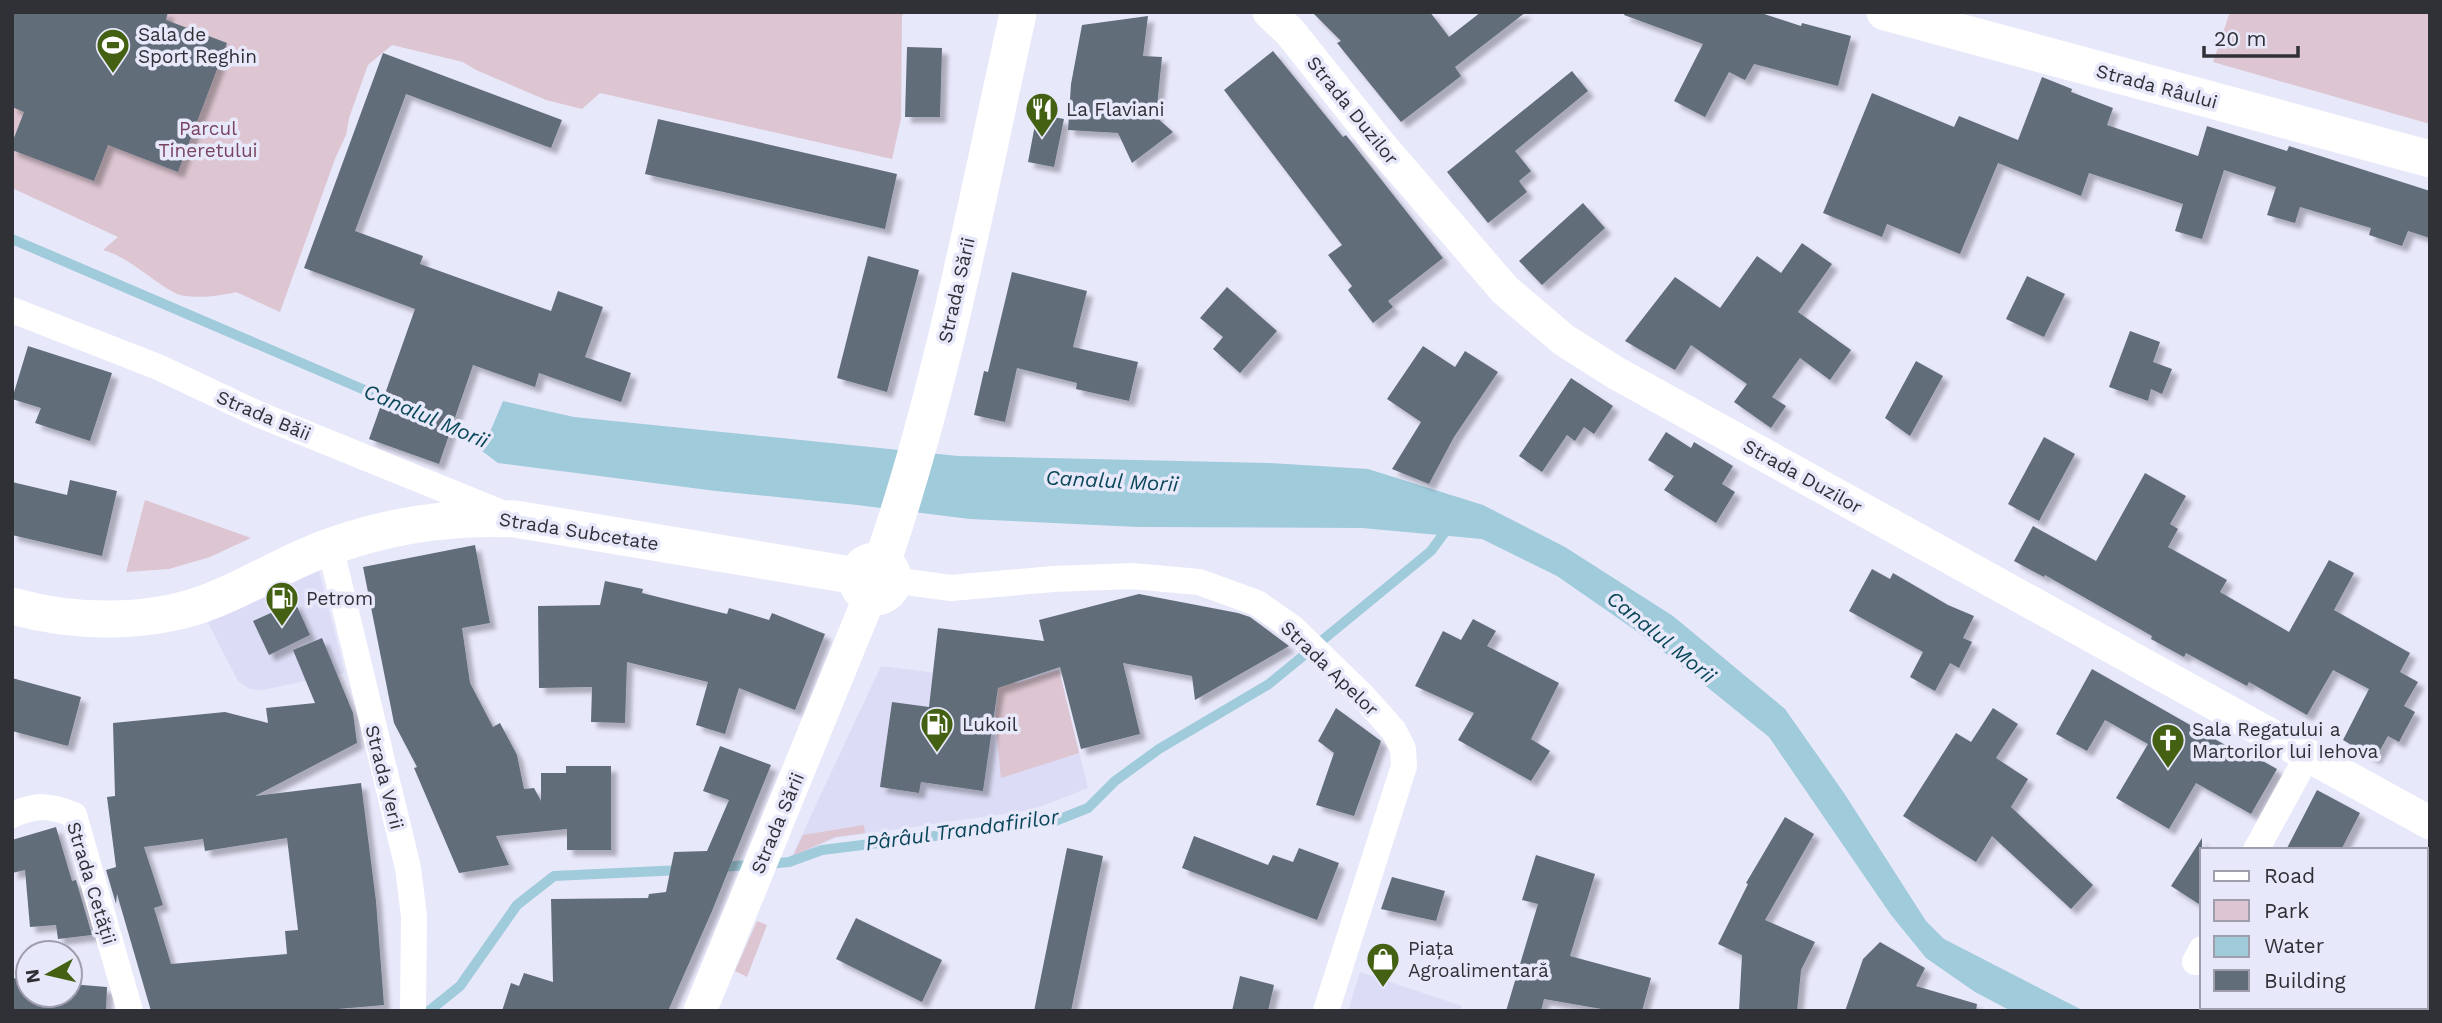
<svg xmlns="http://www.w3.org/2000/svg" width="2442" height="1023" viewBox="0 0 2442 1023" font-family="'Work Sans',sans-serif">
	<defs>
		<filter id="shadow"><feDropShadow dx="6" dy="6" stdDeviation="2" flood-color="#0004"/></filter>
	</defs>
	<rect width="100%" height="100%" fill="#e8e8fb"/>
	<path fill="#dcdcf6" d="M319,570L345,673L262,690L250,689L238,681L206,619Z
		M881,666L1017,683L1059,669L1088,788L1032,810L835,838L791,858Z
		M1360,972L1462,1006L1460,1011H1348Z"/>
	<path fill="#ddc5d1" d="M12,12H905L902,16L901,119L892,159L600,93L582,109L546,100L476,70L463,62L392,45L368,65L349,118L346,135L335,159L280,312L236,292C222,296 188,300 175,293C150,280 131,258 103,250L118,237L12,188Z
		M2230,12H2430V124L2213,62Z
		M145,500L251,538L210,557L169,569L126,572Z
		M1059,670L1079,753L1001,778L995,718L999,681L1018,683Z
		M864,825L865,833L835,837L793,856L803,835Z
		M757,921L767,925L747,977L735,971Z"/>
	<path fill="#a0cbdb" d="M503,401L574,417L958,456L1268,463L1368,469L1483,505L1565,547L1673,616L1785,709L1844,793L1926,921L1944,939L2084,1011H2011L1975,992L1926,958L1891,915L1769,737L1645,637L1557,576L1482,539L1362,528L1138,527L970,519L857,505L716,491L498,463L482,451Z"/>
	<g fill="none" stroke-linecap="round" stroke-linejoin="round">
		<path stroke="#a0cbdb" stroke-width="10" d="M12,239L395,403
			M441,422L498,446
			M767,864L789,862L822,850L1055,821L1088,808L1115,781L1159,749L1269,684L1431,551L1450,525
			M718,867L752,865
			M429,1011L460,986L517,905L554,876L682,870"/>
	</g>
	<path fill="#626d7a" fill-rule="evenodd" filter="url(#shadow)" d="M12,12H168L166,20L227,43L178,172L108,145L94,181L12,150V143L24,112L12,107Z
		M1312,12H1430L1449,37L1481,12H1526L1455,67L1461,76L1401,122L1337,43L1341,41Z
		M1625,12H1758L1801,26L1802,23L1851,36L1838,86L1754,64L1745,80L1729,72L1705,117L1674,101L1703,44L1624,15Z
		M1148,16L1143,56L1162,57L1156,117L1173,132L1132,163L1118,133L1068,130L1071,84L1082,25Z
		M907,47L942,48L940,117H905Z
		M1273,51L1343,137L1346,135L1443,258L1388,301L1393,307L1373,323L1348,290L1352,286L1328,255L1342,245L1224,90Z
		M383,53L562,120L551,148L406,94L355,231L423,256L420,264L551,311L558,291L603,307L585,357L631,373L621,402L539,373L535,387L473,365L439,464L369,439L415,309L304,268Z
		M1572,71L1588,91L1515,151L1531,171L1519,181L1527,192L1488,223L1447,172Z
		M2042,77L2072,89L2071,92L2113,108L2107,125L2198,156L2207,126L2287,151L2289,146L2430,191V238L2408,231L2402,246L2369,235L2371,228L2300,207L2295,223L2267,215L2276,187L2224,170L2202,239L2175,231L2183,204L2089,173L2081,196L1998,163L1960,254L1887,224L1882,237L1823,213L1872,93L1954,127L1959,116L2018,140Z
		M1037,114L1064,119L1054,167L1028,162Z
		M658,119L897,174L885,229L645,174Z
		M1583,203L1605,228L1542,285L1519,261Z
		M1802,243L1832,264L1798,312L1851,350L1830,380L1800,358L1772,397L1786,406L1771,428L1734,402L1747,384L1691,345L1675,370L1625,341L1675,277L1720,308L1757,256L1781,273Z
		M868,256L919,270L887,392L837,378Z
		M1012,272L1087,291L1073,347L1138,362L1129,401L1076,389L1077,383L1017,368L1005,422L974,415L984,371L988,372Z
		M2027,276L2065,294L2044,337L2006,319Z
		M1227,287L1277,331L1240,373L1213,349L1223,337L1200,318Z
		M2130,331L2160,342L2153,362L2172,369L2162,394L2151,389L2148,401L2109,387Z
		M28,346L112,373L90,441L35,423L41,408L12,399Z
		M1423,346L1455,367L1465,351L1498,372L1454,437L1429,484L1392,469L1421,422L1387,399Z
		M1916,361L1943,376L1910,436L1885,418Z
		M1571,378L1613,406L1594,434L1584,427L1575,441L1567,435L1542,472L1519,456Z
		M1666,432L1691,448L1694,442L1733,466L1722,484L1735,492L1716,523L1664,490L1674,476L1648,460Z
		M2044,437L2075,454L2039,521L2008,504Z
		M2145,473L2186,496L2170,524L2178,529L2168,547L2227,580L2220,592L2289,632L2329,560L2354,573L2334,610L2410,653L2400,672L2418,682L2404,706L2415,712L2399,742L2388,736L2375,759L2343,740L2369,689L2333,670L2307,715L2249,682L2247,686L2186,653L2184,657L2151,639L2152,636L2045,575L2044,577L2014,561L2033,526L2096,561Z
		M70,480L117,491L102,556L12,535V482L67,495Z
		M475,545L490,623L462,628L470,683L493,727L500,723L517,755L524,789L534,788L541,801V773H566V766H611V850H567V829L496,836L509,865L459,873L414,768L417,767L394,723L363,567Z
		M1872,569L1890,579L1893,573L1948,605L1974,616L1963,638L1972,642L1959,668L1950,663L1935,691L1910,677L1923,652L1849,611Z
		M605,581L643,589L642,593L727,614L729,608L769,620L772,613L825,634L795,710L739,688L725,734L696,725L708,682L627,662L625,723L591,722L592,687L539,688L538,606L600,605Z
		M1139,594L1238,613L1250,617L1289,646L1195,700L1192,676L1123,663L1140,734L1081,749L1060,667L998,688L983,791L921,782L919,793L880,787L892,702L929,707L938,628L1044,641L1039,620Z
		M295,602L310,635L269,655L253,621Z
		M1473,619L1496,631L1487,646L1559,683L1531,739L1550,751L1531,781L1458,740L1474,713L1415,686L1443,631L1461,640Z
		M322,638L353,713L357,743L255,796L361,783L376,901L384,1005L315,1011H151L117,894L116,904L106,870L116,867L107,797L115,796L113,723L225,712L268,723L266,708L315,703L293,650ZM287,838L298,930L285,931L287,954L171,964L154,908L163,905L144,847L203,839L205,851Z
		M2092,669L2227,746L2229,742L2277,769L2251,814L2196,783L2169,829L2116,798L2148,744L2105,720L2087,751L2056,734Z
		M12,678L81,697L68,746L12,731Z
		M1336,708L1381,741L1354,816L1316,805L1334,753L1318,741Z
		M1993,708L2018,724L1996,758L2028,779L2011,807L2093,885L2071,909L1992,836L1976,862L1903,816L1956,733L1971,742Z
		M720,746L771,765L712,911L668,1011H502L511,983L519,986L524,973L553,982L551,899L648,898L649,894L666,892L674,852L707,851L729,800L703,791Z
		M2317,790L2360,813L2341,850H2286Z
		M1785,817L1814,834L1765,920L1815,942L1801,970L1797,1011H1739L1742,955L1718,944L1748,884L1746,883Z
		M56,827L72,881L76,880L92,935L58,939L56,925L30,927L25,870L12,873V840Z
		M1194,836L1268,865L1273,855L1293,862L1299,848L1339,863L1317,920L1182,868Z
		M2202,838V906L2171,886Z
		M1067,848L1103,856L1071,1011H1034Z
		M1536,855L1595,874L1570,956L1651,978L1642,1011H1613L1544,999L1541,1011H1506L1538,904L1522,900Z
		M1392,877L1445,891L1436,921L1381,909Z
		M856,918L942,960L922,1002L836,959Z
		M1880,942L1925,968L1916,986L1977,1004L1976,1011H1845L1863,959Z
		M1240,976L1274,985L1268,1011H1232Z
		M12,978L28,980V995H70V984L107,987L106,1011H12Z"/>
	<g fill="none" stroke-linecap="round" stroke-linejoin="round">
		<path stroke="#fff" stroke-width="26" d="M12,310L158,367L258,414L502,513
			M330,546L408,868L414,916L413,1011
			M892,580L951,588L1053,579L1132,576L1199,582L1257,603L1294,629L1362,695L1394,731L1403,749L1404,766L1326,1011
			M12,815C37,804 50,805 74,815L130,1011
			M2256,850L2308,755
			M2195,962L2202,949"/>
		<path stroke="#fff" stroke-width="33" d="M1269,12L1290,32L1381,146L1505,290L1564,340L1616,373L2430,823
			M700,1011L870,596"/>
		<path stroke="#fff" stroke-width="37" d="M1885,12L2430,159
			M857 579a18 18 0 1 1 36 0a18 18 0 1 1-36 0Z
			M882,563C943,386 977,197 1018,14
			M12,606C77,624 154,625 216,599C256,583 292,559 332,546C391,525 454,516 515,519L857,576"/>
	</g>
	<defs>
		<symbol id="stadium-pin" viewBox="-11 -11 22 30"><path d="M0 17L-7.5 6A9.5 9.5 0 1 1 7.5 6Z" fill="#446113" stroke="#e8e8fb"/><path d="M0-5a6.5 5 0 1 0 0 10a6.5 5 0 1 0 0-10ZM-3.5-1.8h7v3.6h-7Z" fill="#fff"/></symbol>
		<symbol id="restaurant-pin" viewBox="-11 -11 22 30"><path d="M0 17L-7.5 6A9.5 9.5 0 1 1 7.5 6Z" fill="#446113" stroke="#e8e8fb"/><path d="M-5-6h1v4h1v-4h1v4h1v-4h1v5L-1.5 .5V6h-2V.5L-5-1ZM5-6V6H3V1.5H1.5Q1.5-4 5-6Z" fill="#fff"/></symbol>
		<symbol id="fuel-pin" viewBox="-11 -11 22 30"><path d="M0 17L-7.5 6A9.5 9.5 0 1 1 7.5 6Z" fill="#446113" stroke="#e8e8fb"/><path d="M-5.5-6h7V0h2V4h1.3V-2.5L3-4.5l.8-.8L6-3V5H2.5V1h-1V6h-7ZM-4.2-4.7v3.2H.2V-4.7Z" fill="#fff"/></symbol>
		<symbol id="church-pin" viewBox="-11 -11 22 30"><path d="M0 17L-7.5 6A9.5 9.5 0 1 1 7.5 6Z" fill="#446113" stroke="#e8e8fb"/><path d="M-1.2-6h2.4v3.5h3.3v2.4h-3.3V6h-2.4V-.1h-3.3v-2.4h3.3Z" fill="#fff"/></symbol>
		<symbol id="shop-pin" viewBox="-11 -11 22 30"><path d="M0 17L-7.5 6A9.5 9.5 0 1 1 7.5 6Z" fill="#446113" stroke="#e8e8fb"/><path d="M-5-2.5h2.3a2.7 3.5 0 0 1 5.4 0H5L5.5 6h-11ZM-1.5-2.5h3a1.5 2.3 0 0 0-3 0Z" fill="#fff"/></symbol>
	</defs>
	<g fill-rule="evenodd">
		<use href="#stadium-pin" x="94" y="26" width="38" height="52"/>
		<use href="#restaurant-pin" x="1023" y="90" width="38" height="52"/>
		<use href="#fuel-pin" x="263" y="579" width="38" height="52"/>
		<use href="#fuel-pin" x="918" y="705" width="38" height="52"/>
		<use href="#church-pin" x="2149" y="721" width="38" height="52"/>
		<use href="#shop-pin" x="1364" y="940" width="38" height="52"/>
	</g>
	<g text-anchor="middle" stroke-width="7" stroke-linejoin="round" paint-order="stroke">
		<g font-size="19" fill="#303037" stroke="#e8e8fb" text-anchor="start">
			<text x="138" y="41">Sala de<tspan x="138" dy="22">Sport Reghin</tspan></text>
			<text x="1066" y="116">La Flaviani</text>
			<text x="306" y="605">Petrom</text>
			<text x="962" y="731">Lukoil</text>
			<text x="2192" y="736">Sala Regatului a<tspan x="2192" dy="22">Martorilor lui Iehova</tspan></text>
			<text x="1408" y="955">Piața<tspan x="1408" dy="22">Agroalimentară</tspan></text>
		</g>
		<g font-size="19" fill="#303037" stroke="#e8e8fb">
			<text transform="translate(2157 86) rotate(15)" y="7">Strada Râului</text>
			<text transform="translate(1353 110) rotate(51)" y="7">Strada Duzilor</text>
			<text transform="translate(956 290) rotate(-77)" y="7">Strada Sării</text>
			<text transform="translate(264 415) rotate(23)" y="7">Strada Băii</text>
			<text transform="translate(1803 476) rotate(29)" y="7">Strada Duzilor</text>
			<text transform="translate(579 531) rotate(9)" y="7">Strada Subcetate</text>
			<text transform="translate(1330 668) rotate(44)" y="7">Strada Apelor</text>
			<text transform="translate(385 777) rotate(76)" y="7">Strada Verii</text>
			<text transform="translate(777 823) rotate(-67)" y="7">Strada Sării</text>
			<text transform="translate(92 883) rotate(73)" y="7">Strada Cetății</text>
		</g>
		<g font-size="19" fill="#784460" stroke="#e8e8fb">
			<text x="208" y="135">Parcul<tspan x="208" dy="22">Tineretului</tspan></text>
		</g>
		<g font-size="21" font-style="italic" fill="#094758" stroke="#e8e8fb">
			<text transform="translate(426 416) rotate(23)" y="7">Canalul Morii</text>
			<text transform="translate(1112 481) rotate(3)" y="7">Canalul Morii</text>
			<text transform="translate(1661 637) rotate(39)" y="7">Canalul Morii</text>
			<text transform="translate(962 830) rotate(-8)" y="7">Pârâul Trandafirilor</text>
		</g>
	</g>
	<rect width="2442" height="1023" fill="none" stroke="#303037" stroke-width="28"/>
	<rect x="2200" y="848" width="228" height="161" fill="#e8e8fb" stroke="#9e9ead" stroke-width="2"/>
	<rect x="2214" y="871" width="35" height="10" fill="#ffffff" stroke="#9e9ead" stroke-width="2"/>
	<text x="2264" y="883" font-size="21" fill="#303037">Road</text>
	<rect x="2214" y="900" width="35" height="21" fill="#ddc5d1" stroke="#9e9ead" stroke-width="2"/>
	<text x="2264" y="918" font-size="21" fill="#303037">Park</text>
	<rect x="2214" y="936" width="35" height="21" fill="#a0cbdb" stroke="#9e9ead" stroke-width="2"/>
	<text x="2264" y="953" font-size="21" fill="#303037">Water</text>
	<rect x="2214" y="970" width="35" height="21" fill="#626d7a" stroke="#9e9ead" stroke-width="2"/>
	<text x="2264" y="988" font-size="21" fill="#303037">Building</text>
	<g transform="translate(49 974) rotate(262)"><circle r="33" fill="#e8e8fb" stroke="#9e9ead" stroke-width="2"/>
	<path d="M0-5L12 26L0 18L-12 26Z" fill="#446113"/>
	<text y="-10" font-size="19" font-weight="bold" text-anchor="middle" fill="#303037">N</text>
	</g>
	<path d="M2204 46v10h94v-10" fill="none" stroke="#303037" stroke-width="3.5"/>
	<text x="2214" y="46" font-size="21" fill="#303037" stroke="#e8e8fb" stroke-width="5" paint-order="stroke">20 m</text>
</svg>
